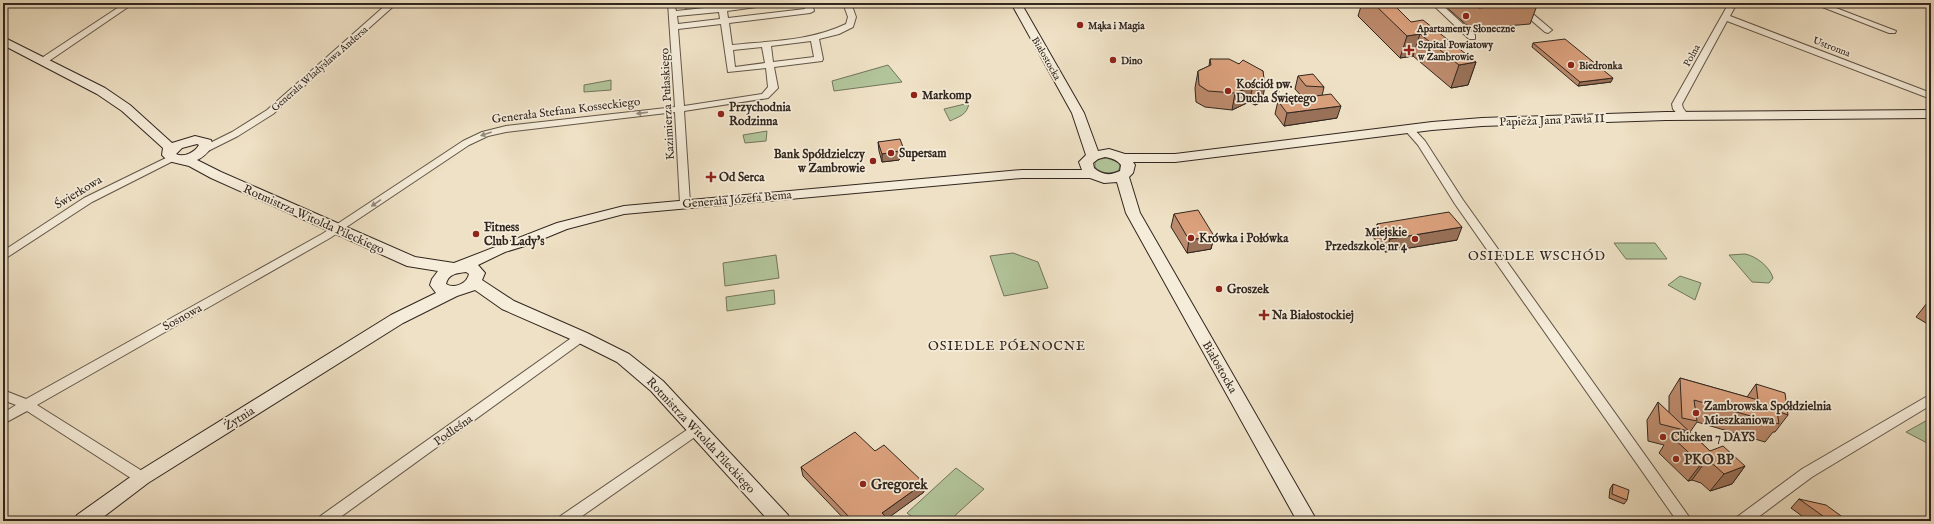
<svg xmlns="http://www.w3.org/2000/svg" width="1934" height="524" viewBox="0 0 1934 524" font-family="'IM FELL English',serif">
	<rect width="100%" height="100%" fill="#efe1c5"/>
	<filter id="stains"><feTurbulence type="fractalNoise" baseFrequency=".005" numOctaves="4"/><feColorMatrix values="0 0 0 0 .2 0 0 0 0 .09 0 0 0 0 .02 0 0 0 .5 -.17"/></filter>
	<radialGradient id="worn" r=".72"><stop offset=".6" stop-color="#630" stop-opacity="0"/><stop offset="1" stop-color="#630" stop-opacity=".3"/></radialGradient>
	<path fill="#b2c49a" stroke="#72755c" d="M685,3H718V7L686,10Z
		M888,65L902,82L834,91L832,81Z
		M611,80V90L584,92V85Z
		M969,103C967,115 960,116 950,121L944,109Z
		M767,131L766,141L745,143L743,135Z
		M1106,158L1119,162L1120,167L1118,171C1109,174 1102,174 1095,167V162L1100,159Z
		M1614,243H1655L1667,259H1626Z
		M1013,253L1038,262L1048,288L1004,296L990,256Z
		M1745,254C1756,256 1770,267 1773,278L1769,283L1752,282L1729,255Z
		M776,255L779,278L725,286L723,263Z
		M1680,276L1701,283L1695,300L1668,285Z
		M774,290L775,304L727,311L726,297Z
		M1931,418V445L1906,432Z
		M956,468L984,489L949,521H918L907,513Z"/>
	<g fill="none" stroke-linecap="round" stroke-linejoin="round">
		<defs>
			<path id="street" d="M125,3H134L46,63H40V59Z
				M388,3H397L273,114L238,136L208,151H202L200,149L202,147L232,132L267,110Z
				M668,3H674L676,11L752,3H775L771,5L727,11L728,18L805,9L804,3H812L814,11L810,13L729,23L732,45C770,41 811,41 846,24L848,17L843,3H851L856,17L853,27L839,34L819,39L823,59L822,61L774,67L778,88L768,98L684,111L690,203L689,205H681L680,203L675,112L506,132L488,136L469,145L330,238L37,405L147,474L149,478L147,482L142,484L137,482L27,411L3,424V413L16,405L3,400V390L26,399L322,234L463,141L482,132L506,126L675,107ZM719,12L720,19L678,24L677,16ZM721,24L728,72L766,68L768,87L762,94L684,106L678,29ZM811,41L814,57L773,62L771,46ZM762,47L765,63L735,67L733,50Z
				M1431,3H1440L1475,35V39H1469Z
				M1511,3H1520L1552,30L1548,33L1545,32Z
				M1729,3H1737L1730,16L1931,93V99L1727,21L1682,104L1683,108L1689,116L1687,118H1681L1673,109L1672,104Z
				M1812,3H1823L1896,31L1895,33H1889Z
				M1409,126L1412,127L1425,141L1463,200L1692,521H1677L1455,204L1418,145L1404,129Z
				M172,155L177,158L175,160L92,202L3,260V251L84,198Z
				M581,333L585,334L587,337L585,340L335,521H317L319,517L577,334Z
				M1931,394V405L1812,477L1753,521H1735L1737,517L1802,469Z
				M697,423L702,424L703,428L702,432L575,521H557L559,517Z"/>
			<path id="secondary" d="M1011,3H1021L1084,113L1098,151L1109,149L1125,154H1175L1432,122L1482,118L1666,112L1931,110V118L1666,120L1482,126L1432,130L1175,162H1133L1135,165L1133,173L1129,177L1140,213L1317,521H1297L1126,213L1117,182L1104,183L1090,178H1022L624,214L567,229L528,245L505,252L478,265L485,273L482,280L514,301L587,333L629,354L663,381L788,515L791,521H769L651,391L617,362L575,341L502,309L475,290L457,296L403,323L148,483L98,521H74L77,515L136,473L391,315L436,293L430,285L432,279L438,271L407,266L211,178L189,166L168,161L162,155L163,148L122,111L97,94L3,45V37L105,88L130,105L172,143L195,136L211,140L213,146C208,152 204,157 197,160L221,172L415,257L454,263L557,223L624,206L1022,170H1082L1079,162L1086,155L1072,113ZM197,144L199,145C195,152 184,158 176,154L182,148ZM1105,157C1112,158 1117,160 1121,165L1120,171C1110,176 1102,175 1094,168L1093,163L1098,159ZM466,272L469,274C467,284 454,289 446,284C448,274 457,273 466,272Z"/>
		</defs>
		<use href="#street" stroke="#605548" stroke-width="2"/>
		<use href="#secondary" stroke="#31261f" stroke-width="2"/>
		<use href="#street" fill="#f5ecd9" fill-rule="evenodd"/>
		<use href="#secondary" fill="#f5ecd9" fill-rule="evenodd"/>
	</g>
	<path fill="#bc8a6c" stroke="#31261f" d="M1362,3H1392L1411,22L1476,62L1468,85L1451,88L1413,56L1400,58L1358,16Z
		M1442,3H1538L1530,24L1471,29Z
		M1533,43L1611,82L1578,86L1532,47Z
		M1210,59L1239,64L1263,71L1262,102L1255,105L1249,102L1232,110L1205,107L1196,102L1195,88L1198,71L1209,66Z
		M1298,76L1324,87L1322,96L1337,118L1284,126L1275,114L1278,101L1303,98L1295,89Z
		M878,142L903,147V156L899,160L882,162L879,151Z
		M1174,214L1214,236L1211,249L1187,253L1171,227Z
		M1377,224L1457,240L1385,252L1373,237Z
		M1931,301V326L1916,317L1927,303Z
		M1680,378L1747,397L1756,384L1788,415L1775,432H1773L1765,442L1697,422L1690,432L1710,451L1745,466L1732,484L1710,491L1701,483L1692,480L1688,481L1659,453L1664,445L1648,441L1647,420L1658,402L1669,413V396Z
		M875,451L924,492L887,518L890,521H846L803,476L801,467Z
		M1613,484L1627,500L1624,504L1609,498L1610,489Z
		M1799,499L1848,521H1809L1791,508Z"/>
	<path fill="#997158" stroke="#31261f" d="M1420,34L1413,56L1400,58L1407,36Z
		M1476,62L1468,85L1451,88L1459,65Z
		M1613,78L1611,82L1578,86L1580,82Z
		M1253,86L1249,102L1232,110L1235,93Z
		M1265,86L1262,102L1255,105L1258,89Z
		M1341,106L1337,118L1284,126L1287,113Z
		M903,147V156L899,160L882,162V154Z
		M1462,227L1457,240L1385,252L1390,239Z
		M1214,236L1211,249L1187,253L1189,240Z
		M1705,462L1692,480L1688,481L1701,464Z
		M1745,466L1732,484L1710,491L1724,474Z
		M924,483V492L884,521L882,513Z"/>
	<path fill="#dba17d" stroke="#31261f" d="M1373,3H1392L1411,22L1423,20L1476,62L1459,65L1420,34L1407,36Z
		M1474,3H1532L1479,8Z
		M1565,39L1613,78L1580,82L1533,43Z
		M1210,59H1229L1239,64L1243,60L1263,71L1265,86L1258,89L1253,86L1235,93L1208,91L1199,85L1198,71L1211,65Z
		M1313,74L1324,87L1306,86L1298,76Z
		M1331,94L1341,106L1287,113L1278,101Z
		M900,139L903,147L899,151L882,154L878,142Z
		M1198,210L1214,236L1189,240L1174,214Z
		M1449,212L1462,227L1390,239L1377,224Z
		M1931,301V306L1927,303Z
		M1680,378L1758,400L1756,384L1785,393L1788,415L1777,411L1779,424L1694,400L1697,421L1682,418Z
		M1658,402L1710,451L1723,446L1745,466L1724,474L1714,465L1705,462L1701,464L1671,436L1688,431L1660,424Z
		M855,432L875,451L884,445L924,483L882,513L890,521H853L801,467Z
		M1613,484L1629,490L1627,500L1612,494Z
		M1799,499L1826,505L1848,521H1830Z"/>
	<defs><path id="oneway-solid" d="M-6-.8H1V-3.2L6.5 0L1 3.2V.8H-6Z"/></defs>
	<g fill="#93897c">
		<use href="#oneway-solid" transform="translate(642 113) rotate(173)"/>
		<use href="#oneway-solid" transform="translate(486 134) rotate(161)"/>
		<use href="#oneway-solid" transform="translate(376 203) rotate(146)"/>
	</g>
	<g fill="#8f2418" stroke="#f5ecd9" stroke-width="1.5">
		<circle cx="1466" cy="16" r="4"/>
		<circle cx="1080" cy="25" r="4"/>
		<path d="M1407 44h4v4h4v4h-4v4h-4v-4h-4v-4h4z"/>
		<circle cx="1113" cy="60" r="4"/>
		<circle cx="1571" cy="65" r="4"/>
		<circle cx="1228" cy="91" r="4"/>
		<circle cx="914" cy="95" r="4"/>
		<circle cx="721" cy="114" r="4"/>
		<circle cx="891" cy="153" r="4"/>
		<circle cx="873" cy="161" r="4"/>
		<path d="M709 171h4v4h4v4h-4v4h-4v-4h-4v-4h4z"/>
		<circle cx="476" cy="234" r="4"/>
		<circle cx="1191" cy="238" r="4"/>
		<circle cx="1415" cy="239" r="4"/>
		<circle cx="1219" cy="289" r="4"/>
		<path d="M1262 309h4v4h4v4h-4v4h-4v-4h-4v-4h4z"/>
		<circle cx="1696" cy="413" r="4"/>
		<circle cx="1663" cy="437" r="4"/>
		<circle cx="1676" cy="459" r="4"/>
		<circle cx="863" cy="484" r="4"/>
	</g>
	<g text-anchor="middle" stroke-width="3.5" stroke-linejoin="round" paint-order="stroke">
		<g font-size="10" font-weight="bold" fill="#31261f" stroke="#f5ecd9" text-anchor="start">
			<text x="1088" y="29">Mąka i Magia</text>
			<text x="1466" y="32" text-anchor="middle">Apartamenty Słoneczne</text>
			<text x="1418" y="48">Szpital Powiatowy<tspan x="1418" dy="12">w Zambrowie</tspan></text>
			<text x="1121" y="64">Dino</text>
			<text x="1579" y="69">Biedronka</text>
		</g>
		<g font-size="10" fill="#31261f" stroke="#f5ecd9">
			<text transform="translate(1832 46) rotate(21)" y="4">Ustronna</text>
			<text transform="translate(1691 55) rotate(-61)" y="4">Polna</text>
			<text transform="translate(1047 58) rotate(60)" y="4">Białostocka</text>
			<text transform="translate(319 68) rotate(-41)" y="4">Generała Władysława Andersa</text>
		</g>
		<g font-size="12" font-weight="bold" fill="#31261f" stroke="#f5ecd9" text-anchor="start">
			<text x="1236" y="88">Kościół pw.<tspan x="1236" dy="14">Ducha Świętego</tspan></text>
			<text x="922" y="99">Markomp</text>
			<text x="729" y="111">Przychodnia<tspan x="729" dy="14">Rodzinna</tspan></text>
			<text x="899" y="157">Supersam</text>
			<text x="865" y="158" text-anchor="end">Bank Spółdzielczy<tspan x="865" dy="14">w Zambrowie</tspan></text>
			<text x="719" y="181">Od Serca</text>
			<text x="484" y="231">Fitness<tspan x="484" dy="14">Club Lady's</tspan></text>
			<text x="1407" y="236" text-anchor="end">Miejskie<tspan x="1407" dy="14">Przedszkole nr 4</tspan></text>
			<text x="1199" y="242">Krówka i Połówka</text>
			<text x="1227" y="293">Groszek</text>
			<text x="1272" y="319">Na Białostockiej</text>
			<text x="1704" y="410">Zambrowska Spółdzielnia<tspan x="1704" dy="14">Mieszkaniowa</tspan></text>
			<text x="1671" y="441">Chicken 7 DAYS</text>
		</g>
		<g font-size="12" fill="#31261f" stroke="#f5ecd9">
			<text transform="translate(667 104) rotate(-93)" y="4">Kazimierza Pułaskiego</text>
			<text transform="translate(566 110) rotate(-7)" y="4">Generała Stefana Kosseckiego</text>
			<text transform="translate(1552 120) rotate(-2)" y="4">Papieża Jana Pawła II</text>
			<text transform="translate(78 192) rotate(-31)" y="4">Świerkowa</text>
			<text transform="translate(737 199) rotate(-5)" y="4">Generała Józefa Bema</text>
			<text transform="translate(314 219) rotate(24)" y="4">Rotmistrza Witolda Pileckiego</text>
			<text transform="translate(182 317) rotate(-29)" y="4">Sosnowa</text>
			<text transform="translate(1220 367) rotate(60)" y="4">Białostocka</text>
			<text transform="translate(239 418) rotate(-32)" y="4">Żytnia</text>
			<text transform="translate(453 430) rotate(-35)" y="4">Podleśna</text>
			<text transform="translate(701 435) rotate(47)" y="4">Rotmistrza Witolda Pileckiego</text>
		</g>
		<g font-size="13" letter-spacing="1" fill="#31261f" stroke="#f5ecd9">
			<text x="1537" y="260">OSIEDLE WSCHÓD</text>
			<text x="1007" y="350">OSIEDLE PÓŁNOCNE</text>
		</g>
		<g font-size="14" font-weight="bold" fill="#31261f" stroke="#f5ecd9" text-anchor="start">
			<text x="1684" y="464">PKO BP</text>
			<text x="871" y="489">Gregorek</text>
		</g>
	</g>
	<rect width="1934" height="524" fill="none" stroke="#efe1c5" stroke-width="16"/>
	<rect x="4" y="4" width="1926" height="516" fill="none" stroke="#31261f" stroke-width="2"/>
	<rect x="8" y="8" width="1918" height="508" fill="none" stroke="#31261f"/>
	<rect width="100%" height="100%" filter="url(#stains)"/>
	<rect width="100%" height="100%" fill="url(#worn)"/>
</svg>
